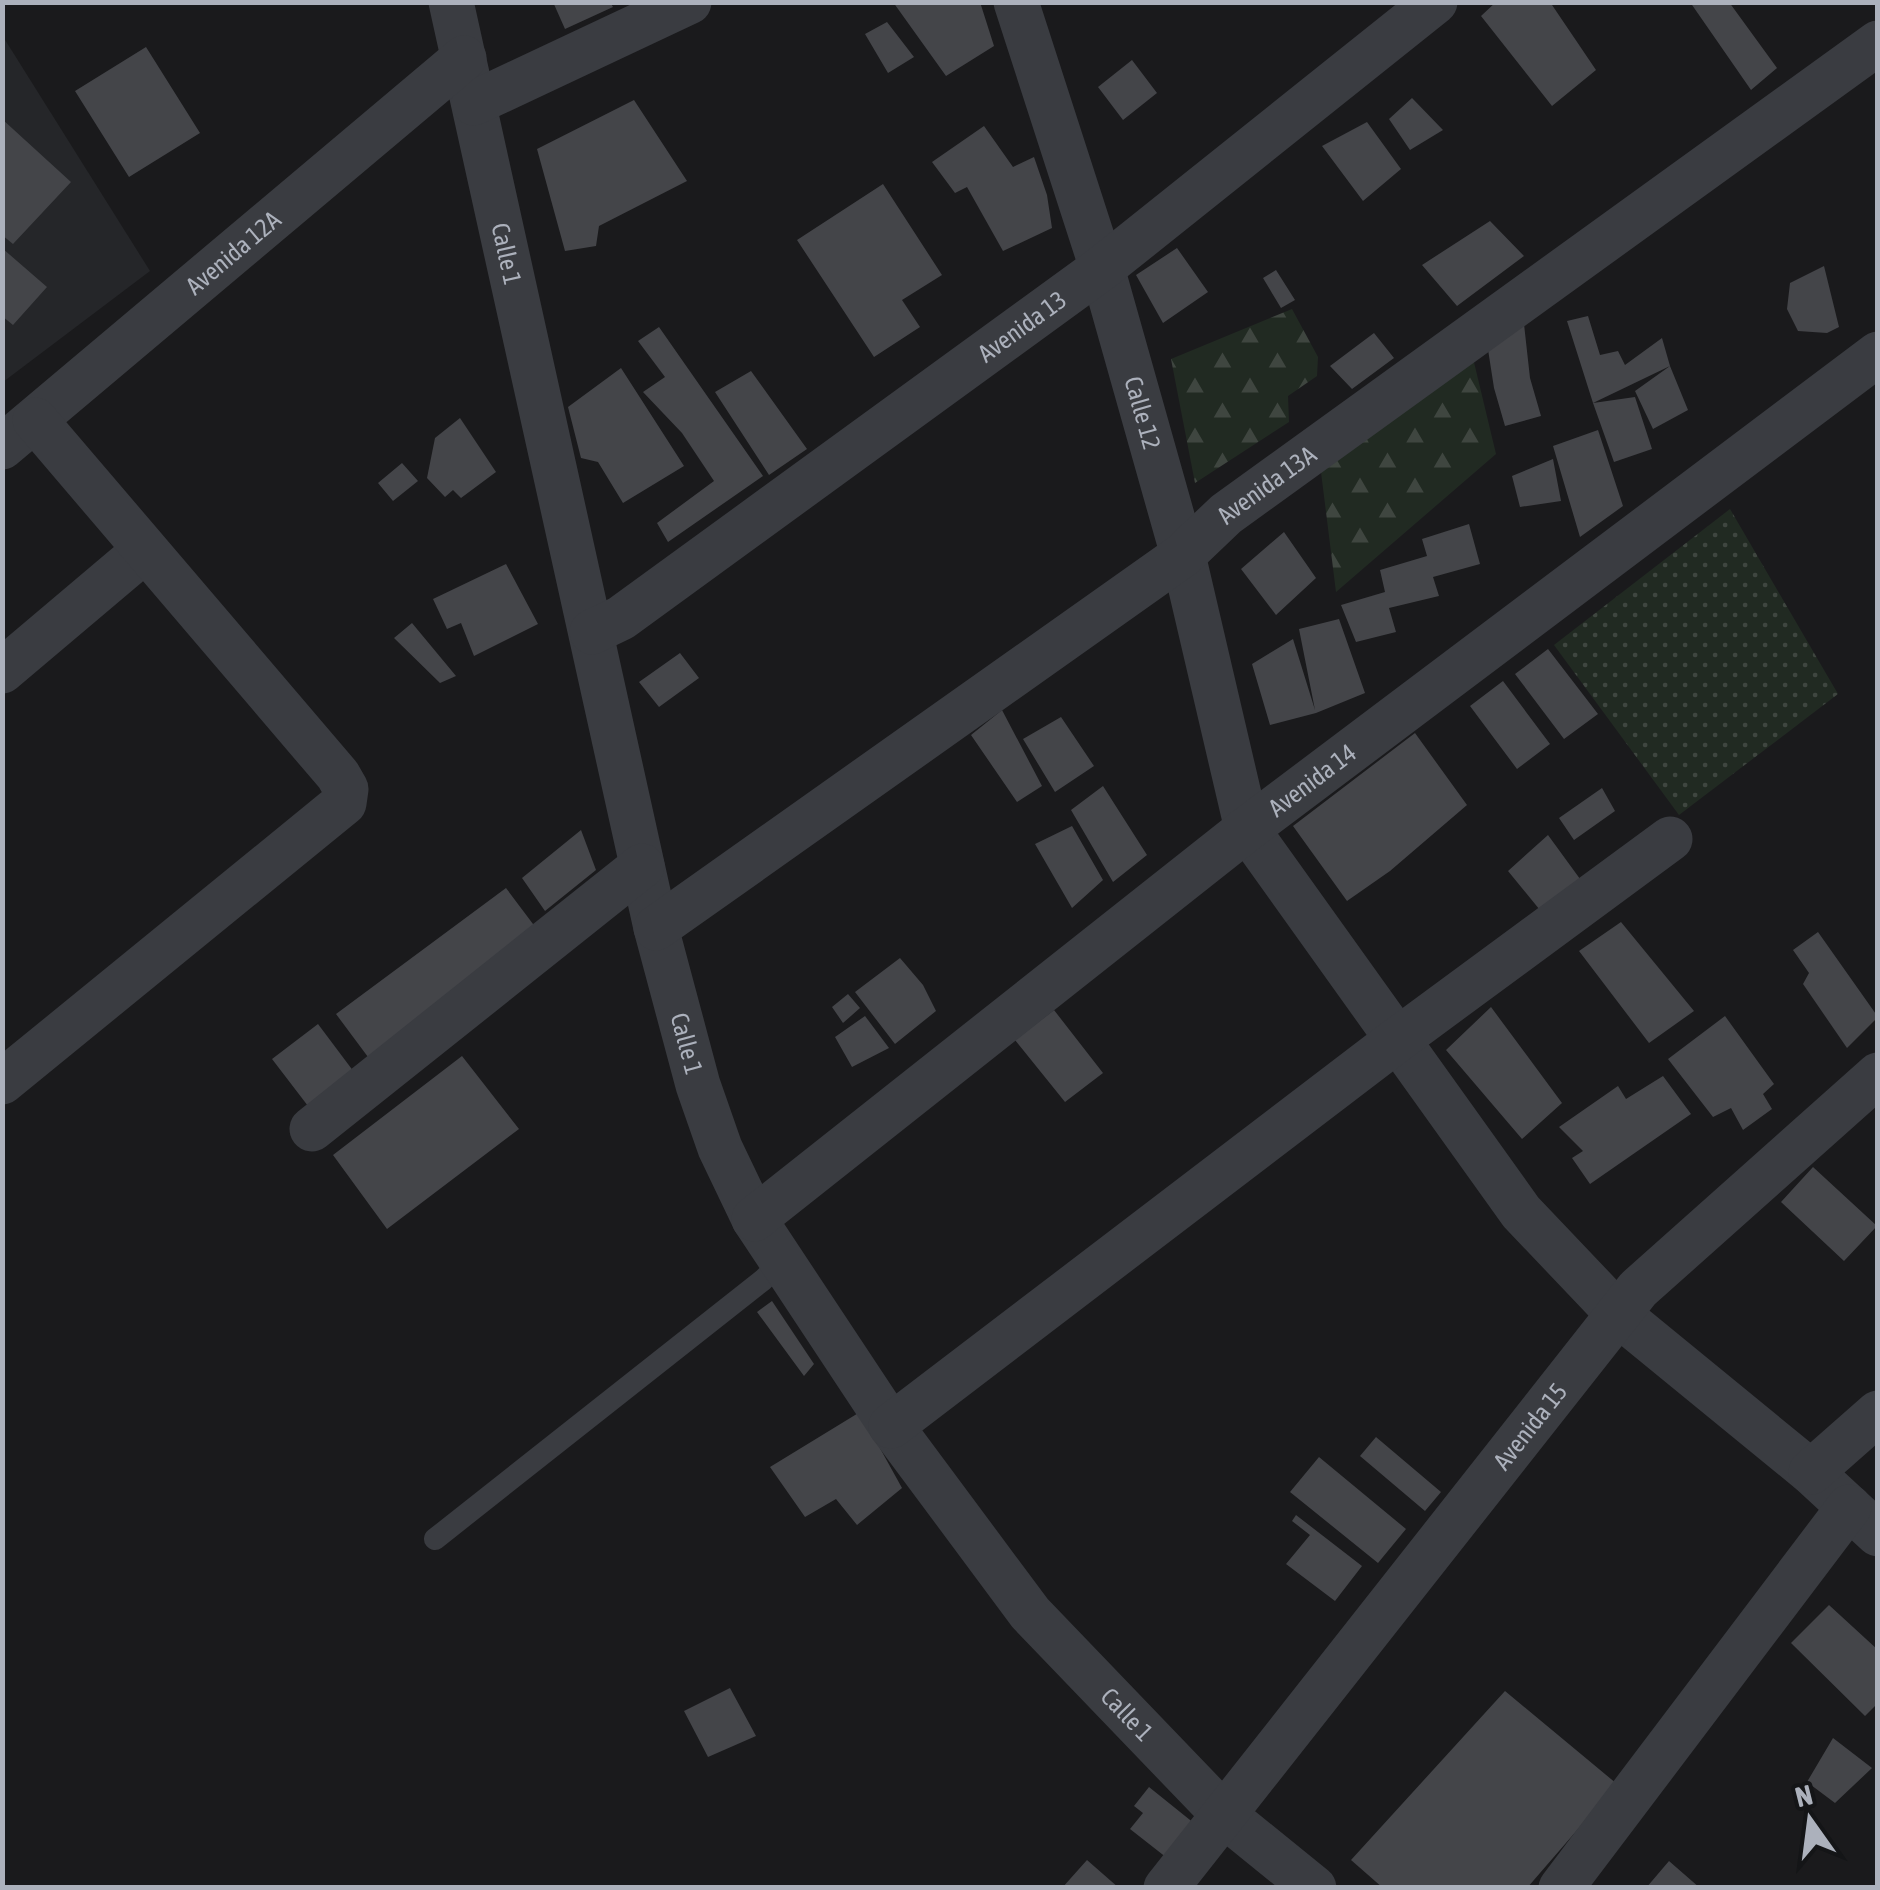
<svg xmlns="http://www.w3.org/2000/svg" width="1880" height="1890" viewBox="0 0 1880 1890" font-family="'Asap Condensed',sans-serif">
	<defs>
		<pattern id="forest-firs" width="22" height="20" patternUnits="userSpaceOnUse" patternTransform="scale(2.5)"><rect width="22" height="20" fill="#212a22"/><path d="M5 1l3.5 6h-7zM16 11l3.5 6h-7z" fill="#3f4640"/></pattern>
		<pattern id="park-dots" width="8" height="8" patternUnits="userSpaceOnUse" patternTransform="scale(2.5)"><rect width="8" height="8" fill="#212a22"/><path d="M2 2h.1M6 6h.1" fill="none" stroke="#3f4640" stroke-width="1.8" stroke-linecap="round"/></pattern>
	</defs>
	<rect width="100%" height="100%" fill="#1a1a1c"/>
	<path fill="#252629" d="M2,35L150,271L3,382H2Z"/>
	<path fill="url(#forest-firs)" d="M1292,309L1318,357L1317,376L1288,396L1289,422L1195,483L1171,359Z
		M1472,354L1496,454L1336,592L1319,456Z"/>
	<path fill="url(#park-dots)" d="M1730,509L1838,694L1679,815L1554,645Z"/>
	<path fill="#444549" d="M553,2H610L613,7L565,29Z
		M893,2H980L994,46L946,76Z
		M1496,2H1550L1596,70L1552,106L1481,16Z
		M1690,2H1729L1777,68L1751,90Z
		M887,22L914,57L888,73L865,34Z
		M146,47L200,133L129,177L75,91Z
		M1132,60L1157,93L1123,120L1098,87Z
		M1412,98L1443,130L1410,150L1389,119Z
		M634,100L687,181L599,226L596,246L565,251L537,149Z
		M2,119L71,182L13,244L2,235Z
		M1367,122L1401,169L1363,201L1322,146Z
		M984,126L1013,167L1034,157L1047,195L1052,228L1003,251L967,187L955,193L932,162Z
		M883,184L942,275L902,300L920,327L874,357L797,240Z
		M1490,221L1524,256L1457,306L1422,265Z
		M2,248L47,287L13,325L2,316Z
		M1177,248L1208,292L1163,323L1136,275Z
		M1824,266L1839,327L1827,333L1798,331L1787,309L1790,283Z
		M1276,270L1295,300L1281,308L1263,278Z
		M1588,316L1600,355L1618,351L1625,365L1662,338L1670,366L1593,403L1567,321Z
		M1524,324L1530,378L1541,416L1505,426L1494,388L1487,343Z
		M659,327L763,476L668,542L657,523L714,481L682,433L643,392L665,377L638,341Z
		M1374,333L1394,358L1352,389L1330,366Z
		M1670,366L1688,410L1653,429L1635,391Z
		M621,368L684,466L623,503L598,462L581,458L568,407Z
		M751,371L807,449L769,475L715,392Z
		M1635,397L1652,449L1614,462L1593,403Z
		M460,418L496,472L461,498L453,490L445,497L427,478L435,438Z
		M1598,430L1623,506L1580,537L1553,446Z
		M1553,459L1561,501L1520,507L1512,476Z
		M402,463L418,481L393,501L378,483Z
		M1469,524L1480,564L1433,577L1439,596L1389,608L1396,632L1356,642L1341,605L1385,592L1380,570L1427,556L1422,539Z
		M1284,532L1316,578L1276,615L1241,569Z
		M506,564L538,624L474,656L461,623L447,629L433,599Z
		M1339,619L1365,693L1316,713L1270,725L1252,664L1293,639L1315,710L1299,629Z
		M412,623L456,676L440,683L394,638Z
		M1548,649L1598,714L1564,739L1515,674Z
		M680,653L699,678L659,707L639,682Z
		M1503,681L1550,744L1517,769L1470,706Z
		M1002,710L1042,786L1017,802L971,735Z
		M1061,717L1094,766L1055,792L1023,739Z
		M1415,733L1467,805L1390,871L1347,901L1293,826Z
		M1103,786L1147,855L1113,882L1071,810Z
		M1602,788L1615,811L1574,840L1559,818Z
		M1072,826L1103,880L1072,908L1035,844Z
		M581,830L596,870L545,911L522,878Z
		M1548,835L1583,883L1544,915L1508,871Z
		M506,888L536,928L368,1057L336,1014Z
		M1621,922L1694,1011L1649,1043L1579,951Z
		M1818,932L1878,1017L1847,1048L1803,984L1809,973L1793,950Z
		M900,958L923,985L936,1011L895,1044L855,992Z
		M848,994L860,1008L843,1023L832,1007Z
		M1491,1007L1562,1103L1522,1139L1446,1050Z
		M1054,1010L1103,1073L1065,1102L1015,1040Z
		M865,1016L889,1048L852,1067L835,1037Z
		M1725,1016L1774,1084L1763,1094L1772,1109L1743,1130L1731,1108L1713,1117L1668,1059Z
		M318,1024L354,1072L308,1106L272,1059Z
		M462,1056L519,1129L387,1229L333,1155Z
		M1663,1076L1691,1114L1590,1184L1572,1158L1583,1151L1559,1127L1618,1086L1626,1099Z
		M1813,1167L1877,1226L1844,1261L1781,1202Z
		M772,1301L814,1364L804,1376L757,1312Z
		M860,1412L902,1488L857,1525L836,1499L805,1517L770,1467Z
		M1376,1437L1441,1492L1425,1511L1360,1456Z
		M1319,1457L1406,1529L1378,1563L1290,1492Z
		M1296,1515L1362,1566L1335,1601L1286,1564L1310,1535L1292,1521Z
		M1829,1605L1878,1650V1703L1865,1716L1791,1643Z
		M730,1688L756,1736L708,1757L684,1711Z
		M1505,1691L1617,1784L1527,1888H1383L1351,1860Z
		M1833,1738L1872,1768L1835,1803L1807,1782Z
		M1149,1787L1195,1824L1167,1858L1130,1829L1143,1813L1134,1806Z
		M1087,1860L1119,1888H1062Z
		M1669,1861L1700,1888H1646Z"/>
	<g fill="none" stroke-linecap="round" stroke-linejoin="round">
		<path stroke="#3a3c41" stroke-width="22" d="M435,1539L763,1280L782,1261"/>
		<g stroke="#3a3c41" stroke-width="45">
			<path id="s1" d="M451,2L656,928L698,1085L720,1148L754,1219L891,1426L1030,1613L1224,1815L1314,1888"/>
			<path id="s2" d="M1016,2L1102,268L1183,555L1247,829L1521,1212L1618,1314L1811,1472L1878,1534"/>
			<path d="M474,103L689,2"/>
			<path id="s3" d="M2,447L464,58"/>
			<path id="s4" d="M592,632L621,618L1102,268L1435,2"/>
			<path d="M2,671L144,551"/>
			<path id="s5" d="M656,928L1183,555L1226,514L1878,43"/>
			<path d="M2,1082L344,803L346,789L338,775L35,420"/>
			<path d="M312,1129L642,866"/>
			<path id="s6" d="M754,1219L1247,829L1878,354"/>
			<path d="M891,1426L1397,1040L1670,839"/>
			<path d="M1811,1472L1878,1413"/>
			<path id="s7" d="M1166,1888L1638,1289L1878,1075"/>
			<path d="M1561,1888L1849,1507"/>
		</g>
	</g>
	<g text-anchor="middle" stroke-width="9" stroke-linejoin="round" paint-order="stroke">
		<g font-size="25" fill="#acb1bc" stroke="#141517">
			<text dy="9" stroke="none"><textPath href="#s3" startOffset="302">Avenida 12A</textPath></text>
			<text dy="9" stroke="none"><textPath href="#s1" startOffset="258">Calle 1</textPath></text>
			<text dy="9" stroke="none"><textPath href="#s4" startOffset="528">Avenida 13</textPath></text>
			<text dy="9" stroke="none"><textPath href="#s2" startOffset="430">Calle 12</textPath></text>
			<text dy="9" stroke="none"><textPath href="#s5" startOffset="755">Avenida 13A</textPath></text>
			<text dy="9" stroke="none"><textPath href="#s6" startOffset="710">Avenida 14</textPath></text>
			<text dy="9" stroke="none"><textPath href="#s1" startOffset="1068">Calle 1</textPath></text>
			<text dy="9" stroke="none"><textPath href="#s7" startOffset="588">Avenida 15</textPath></text>
			<text dy="9" stroke="none"><textPath href="#s1" startOffset="1878">Calle 1</textPath></text>
		</g>
	</g>
	<rect width="1880" height="1890" fill="none" stroke="#acb1bc" stroke-width="10"/>
	<g transform="translate(1810 1820) rotate(346)" stroke="#141517" stroke-width="8" paint-order="stroke">
	<path d="M0-8L18 38L0 25L-18 38Z" fill="#acb1bc"/>
	<text y="-15" font-size="28" font-weight="bold" text-anchor="middle" fill="#acb1bc">N</text>
	</g>
</svg>
